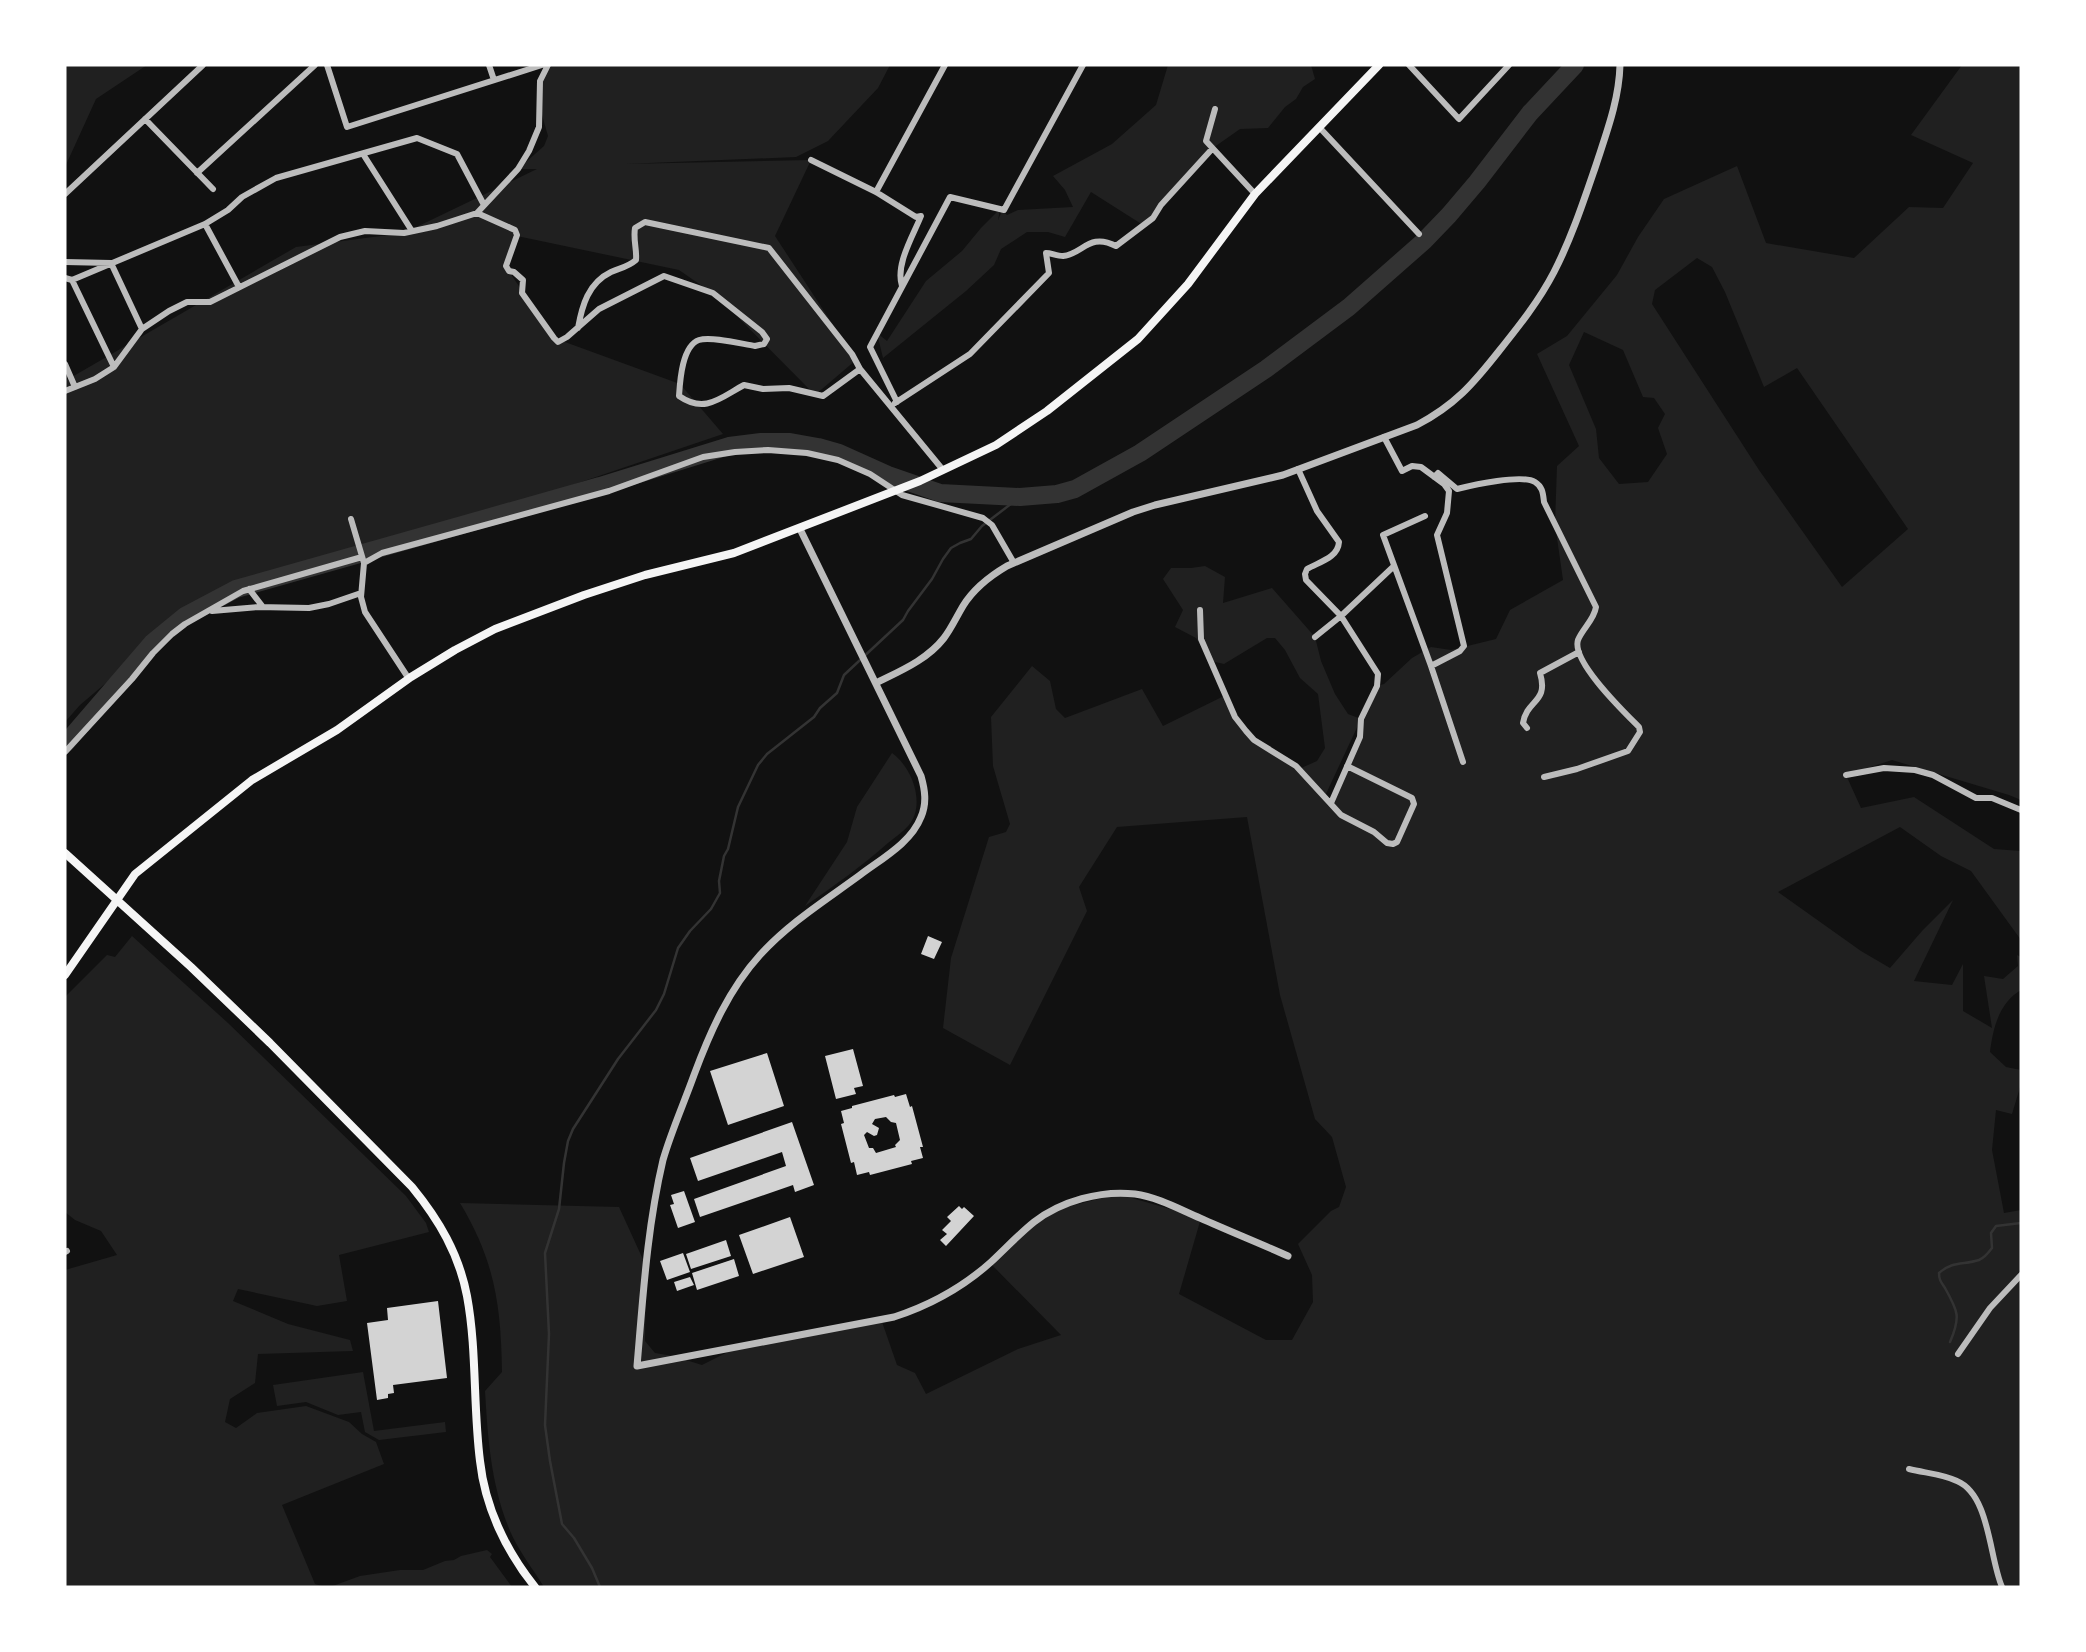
<svg xmlns="http://www.w3.org/2000/svg" width="2086" height="1652" viewBox="0 0 2086 1652" font-family="Georgia,serif">
	<rect width="100%" height="100%" fill="#111"/>
	<path fill="#202020" fill-rule="evenodd" d="M65,65H147L96,99L65,167Z
		M552,65H890L878,88L828,141L796,157L625,164L811,160L775,236L856,360L815,395L718,297L679,270L517,236L506,267L554,338L680,384L723,434L427,534L243,591L160,637L80,705L65,722V381L296,247L404,233L537,169H518L544,146L548,136L540,108V81Z
		M1168,65H1311L1315,79L1303,87L1296,99L1285,107L1268,128L1240,129L1213,148L1143,225L1091,192L1065,237L1048,232H1027L1001,249L994,265L966,291L883,358L877,333L887,341L926,281L962,251L981,228L1000,209L998,220L1002,211L1007,215L1018,210L1073,207L1065,190L1053,176L1112,144L1156,105Z
		M1962,65H2021V800L2009,795L1892,760L1846,775L1861,808L1914,797L1994,849L2021,851V940L1971,871L1941,856L1900,827L1778,892L1861,951L1890,968L1922,931L1953,900L1914,981L1952,985L1963,964V1011L1992,1028L1984,976L2003,979L2018,966L2017,955L2021,957V990C1999,1003 1993,1028 1990,1052L2006,1067L2021,1070V1084L2012,1114L1996,1110L1992,1150L2004,1213L2021,1210V1587H544C533,1569 518,1550 510,1531C491,1485 488,1440 485,1391L502,1372C501,1306 495,1261 460,1203L619,1207L646,1266L645,1341L655,1353L673,1356L702,1365L738,1347L881,1319L897,1365L915,1373L926,1394L1018,1349L1061,1335L990,1263L1051,1211L1118,1194L1201,1218L1179,1294L1266,1340H1292L1313,1302L1312,1275L1298,1244L1331,1211L1339,1207L1346,1187L1332,1137L1315,1119L1280,995L1247,817L1117,827L1079,887L1087,911L1010,1065L943,1028L951,958L989,837L1006,832L1010,824L993,766L991,717L1032,666L1050,681L1056,709L1065,718L1142,689L1163,726L1226,695L1246,731L1299,769L1317,761L1325,748L1318,694L1300,678L1285,650L1275,638H1267L1224,664L1211,661L1196,638L1175,627L1183,610L1163,579L1171,568H1191L1205,566L1225,577L1223,603L1272,588L1315,637L1321,661L1335,694L1348,714L1361,719L1325,796L1331,802L1347,766L1377,686L1384,684L1412,658L1431,647L1451,650L1496,639L1510,610L1563,580L1555,524L1557,466L1579,446L1537,354L1567,336L1617,275L1638,237L1664,199L1737,166L1766,243L1854,258L1909,207L1943,208L1973,163L1911,135ZM1697,258L1712,267L1725,292L1764,387L1797,368L1908,529L1842,587L1759,470L1652,304L1655,290ZM1584,332L1623,350L1643,397L1654,398L1665,414L1658,428L1667,454L1648,482L1619,484L1599,458L1596,429L1569,365Z
		M892,753C912,767 926,804 909,825C903,832 895,837 888,843C862,866 834,886 805,906L847,842L857,807Z
		M132,936L228,1023L406,1196L426,1223L429,1232L339,1255L347,1301L317,1306L238,1289L233,1301L288,1324L350,1340L353,1351L258,1354L255,1383L230,1399L225,1422L236,1428L257,1413L306,1406L349,1422L362,1434L376,1442L384,1464L282,1505L315,1584L325,1587H65V1270L117,1255L101,1231L75,1220L65,1212V997L107,955L115,957Z
		M363,1372L374,1431L445,1422L446,1432L379,1440L365,1432L361,1412L338,1415L306,1402L277,1406L273,1385Z
		M487,1550L492,1554L490,1557L512,1587H330L360,1576L400,1570H423L445,1561L454,1560L461,1556Z"/>
	<g fill="none" stroke-linecap="round" stroke-linejoin="round">
		<path stroke="#333" stroke-width="2.5" d="M1950,1342C1961,1317 1958,1311 1945,1288C1941,1282 1939,1280 1939,1273C1952,1261 1964,1265 1979,1260C1984,1258 1989,1252 1992,1248L1991,1233L1996,1226L2021,1223
			M600,1587L592,1568L574,1538L562,1524L550,1461L545,1425L549,1334L545,1253L559,1209L564,1163L568,1141L573,1129L618,1059L656,1010L664,994L678,948L690,931L711,909L720,893L719,881L724,856L728,849L738,807L758,765L767,754L814,717L820,708L837,693L844,675L903,620L908,611L932,579L943,559L951,548L960,543L971,539L982,526L1020,497"/>
		<path stroke="#333" stroke-width="18" d="M65,744L152,643L185,616L236,589L600,486L729,446L761,442H790L818,447L839,453L888,475L940,493L1020,497L1057,494L1075,489L1140,453L1266,369L1349,307L1424,241L1449,215L1477,182L1530,113L1575,65"/>
	</g>
	<path fill="#d3d3d3" fill-rule="evenodd" d="M928,936L942,942L934,959L921,954Z
		M853,1049L863,1086L854,1088L856,1094L836,1099L825,1056Z
		M767,1053L784,1106L728,1125L710,1071Z
		M906,1094L910,1107L912,1106L923,1147H920L923,1158L911,1161L912,1164L870,1175L869,1172L857,1175L854,1162L851,1163L841,1124L844,1123L841,1111L852,1108V1106L894,1095L895,1097ZM886,1117L891,1122L896,1123L900,1140L895,1145L896,1147L876,1153L873,1148H869L864,1135L867,1132L874,1136L877,1135L879,1128L872,1124L875,1119Z
		M792,1122L814,1185L795,1192L793,1185L700,1217L694,1199L786,1166L782,1152L698,1181L690,1158Z
		M684,1191L695,1222L678,1228L670,1205L674,1204L671,1195Z
		M959,1206L962,1209L964,1207L974,1216L946,1246L940,1240L947,1234L942,1230L951,1221L947,1217Z
		M790,1217L804,1257L753,1274L739,1235Z
		M726,1240L731,1256L691,1269L686,1254Z
		M683,1253L690,1272L667,1280L660,1261Z
		M734,1259L739,1276L697,1290L692,1273Z
		M690,1277L694,1285L677,1291L674,1282Z
		M438,1301L447,1378L393,1385L394,1393L388,1394V1398L377,1400L367,1323L388,1320L387,1308Z"/>
	<g fill="none" stroke-linecap="round" stroke-linejoin="round">
		<path stroke="#bcbcbc" stroke-width="6" d="M327,65L347,127L542,65
			M489,65L494,80
			M1409,65L1459,119L1509,65
			M1215,109L1206,141L1255,194
			M145,119L213,189
			M1319,127L1419,234
			M363,154L412,231
			M811,160L876,192L916,217L921,216C913,236 895,265 902,286
			M197,173L315,65
			M876,192L945,65
			M65,194L203,65
			M477,213L515,230L517,235L506,266L509,271L514,272L523,280L522,293L554,338L558,342L567,337L599,309L664,276L713,293L762,332L767,339L764,344L755,346C742,344 711,336 699,340C682,346 680,381 679,396C705,414 720,398 744,385L763,389L789,388L823,396L860,369
			M205,224L239,287
			M65,262L111,263L142,329
			M65,278L72,280L205,224L228,210L242,197L276,178L417,138L457,154L484,205
			M72,280L114,367
			M578,328C582,306 588,283 611,272C620,268 628,267 636,260C637,249 633,240 635,228L645,222L769,248L852,354L860,369L943,470
			M65,364L75,387
			M65,391L95,379L114,367L142,329L169,311L187,302H210L340,237L365,231L404,233L437,226L477,213L518,169L529,151L539,127L540,81L548,65
			M897,402L870,347L950,197L1004,210L1083,65
			M895,403L970,354L1049,273L1046,253C1051,253 1057,256 1063,256C1083,254 1089,232 1116,246L1153,218L1161,205L1212,149
			M1384,437L1402,471L1412,466L1421,467L1444,484L1449,491L1447,513L1437,535L1464,646L1460,651L1431,666
			M1298,469L1317,511L1339,542C1338,558 1319,562 1307,569L1305,574L1306,580L1341,616L1378,674L1377,686L1361,719L1360,737L1331,803
			M1434,477L1438,473L1457,489C1473,485 1522,474 1535,482C1543,487 1543,494 1544,502L1596,607C1594,620 1583,628 1578,640C1571,661 1624,712 1639,727L1640,732L1628,751L1577,769L1544,777
			M1425,516L1383,535L1431,666L1463,762
			M351,519L364,563L361,597L365,612L409,679
			M364,563L382,553L609,491L703,457L735,452L768,450L807,453L838,460L870,474L902,495L983,518L992,525L1014,563
			M249,589L263,607
			M1200,610L1201,639L1235,717L1246,731L1254,740L1296,766L1341,815L1374,832L1387,843L1393,844L1397,842L1414,804L1412,798L1347,766
			M212,611L258,607L309,608L329,604L361,593
			M1315,637L1341,616L1394,566
			M1527,728L1523,723C1527,699 1549,703 1540,673L1579,652
			M65,752L132,679L153,653L172,634L185,624L243,591L362,557
			M1846,775L1884,768L1915,770L1933,775L1976,798H1992L2021,810
			M65,1252L67,1251
			M1958,1354L1990,1308L2021,1275
			M1909,1469C1925,1473 1943,1474 1957,1481C1990,1495 1989,1557 2002,1587"/>
		<path stroke="#bcbcbc" stroke-width="7" d="M800,529L921,776C925,790 927,803 921,817C911,843 881,859 860,875C826,900 789,923 760,955C729,989 710,1032 694,1075C684,1103 671,1132 663,1160C647,1228 643,1297 637,1366L894,1317C931,1305 962,1288 991,1262C1005,1249 1019,1234 1034,1222C1061,1201 1101,1190 1135,1194C1157,1197 1179,1209 1200,1218C1229,1231 1259,1243 1288,1256
			M876,683C900,671 927,660 944,638C951,629 957,616 963,606C974,588 990,576 1007,566L1133,512L1155,505L1283,475L1417,425C1455,405 1473,384 1499,351C1519,326 1539,301 1554,272C1571,239 1583,203 1595,168C1606,134 1619,101 1620,65"/>
		<path stroke="#f5f5f5" stroke-width="8" d="M65,853L191,967L270,1043L412,1187C439,1220 459,1254 467,1296C477,1350 473,1406 480,1461C485,1507 506,1551 535,1587
			M65,975L135,874L252,780L337,730L411,677L455,650L495,629L584,595L645,575L734,553L920,481L996,445L1047,411L1138,339L1188,284L1255,194L1379,65"/>
	</g>
	<rect width="2086" height="1652" fill="none" stroke="#ffffff" stroke-width="133"/>
</svg>
